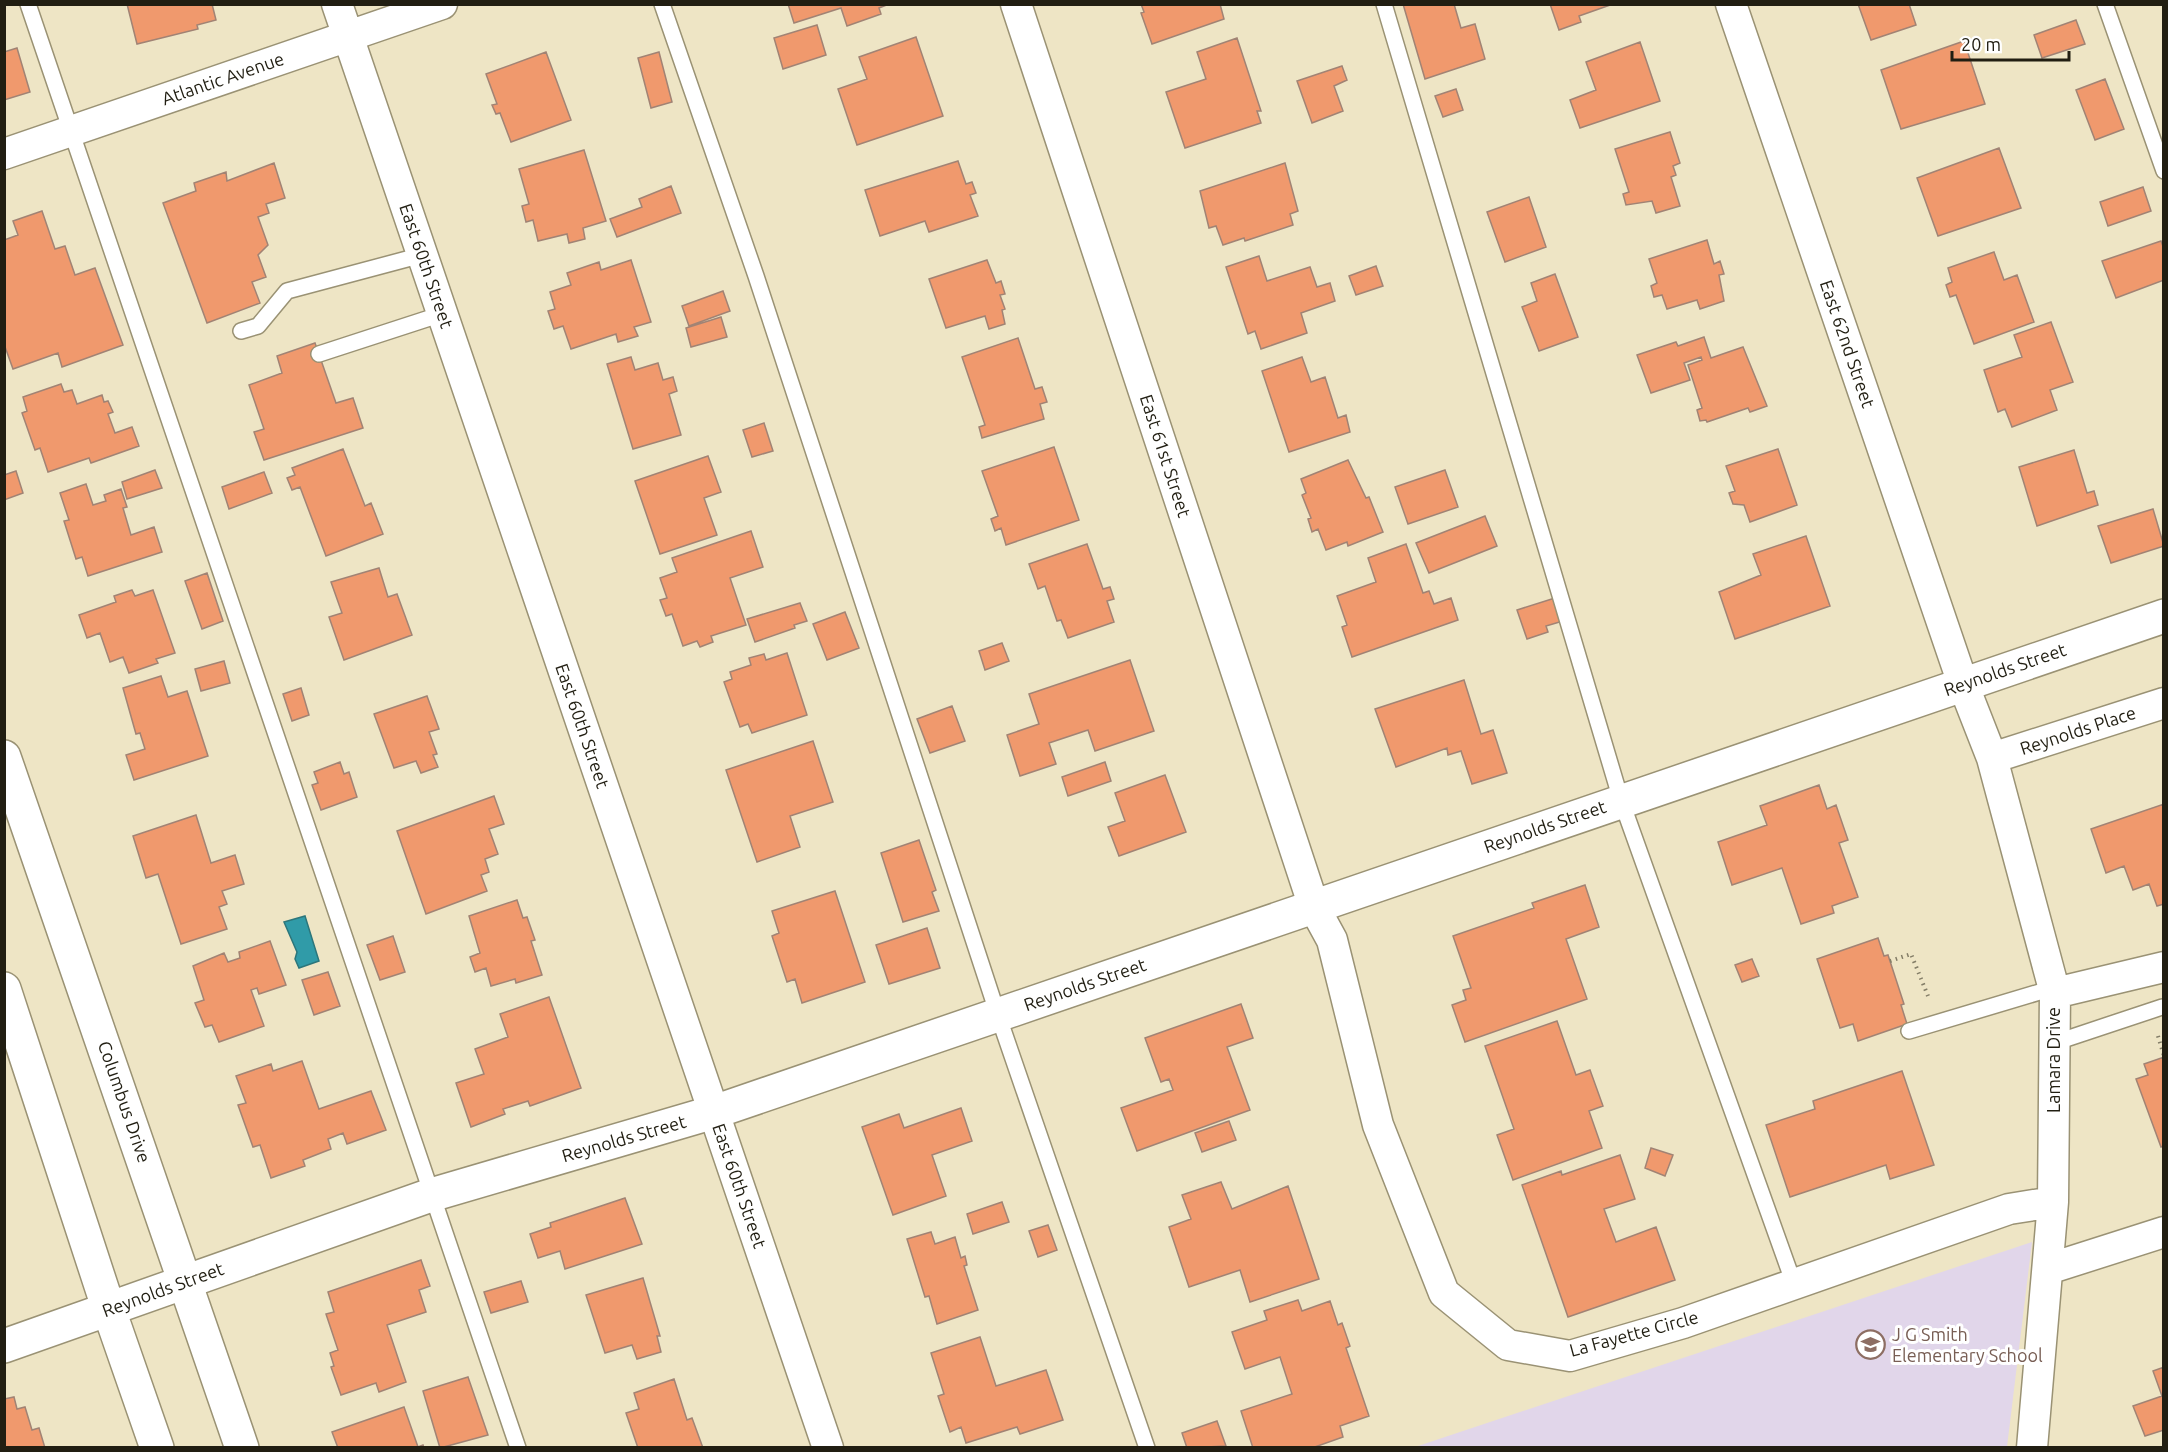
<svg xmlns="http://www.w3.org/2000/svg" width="2168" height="1452" viewBox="0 0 2168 1452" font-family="Ubuntu,sans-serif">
	<rect width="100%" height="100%" fill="#eee5c5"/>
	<path fill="#e1d6ea" d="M2032,1242L2007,1447H1415Z"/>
	<path fill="#309ba8" stroke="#2c767b" stroke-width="1.5" d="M305,916L319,961L299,968L295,959L297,952L284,922Z"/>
	<path fill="#f0996d" stroke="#a18374" stroke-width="1.5" d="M127,4H212L216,20L197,25L198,29L137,44Z
		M788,4H889L879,8L881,14L847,26L841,8L794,23Z
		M1141,4H1220L1224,19L1152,44L1141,13L1144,12Z
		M1403,4H1454L1461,28L1475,24L1485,59L1425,79Z
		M1550,4H1613L1579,16L1581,22L1559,30Z
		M1858,4H1909L1916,25L1871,40Z
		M2076,20L2085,44L2042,58L2034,35Z
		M817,25L826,55L783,69L774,38Z
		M916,37L943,116L857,145L838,89L867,79L859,57Z
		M1237,38L1261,111H1257L1261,123L1185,148L1166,92L1206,79L1197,52Z
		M1964,41L1985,104L1901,129L1881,70Z
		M1640,42L1660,101L1580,128L1570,100L1596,90L1586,62Z
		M17,48L30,92L4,100V52Z
		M546,52L571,120L511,142L500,113L496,114L492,105L497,104L486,74Z
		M659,52L672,102L651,108L638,58Z
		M1342,66L1347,80L1334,86L1343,111L1312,123L1297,81Z
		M2105,79L2124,129L2095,140L2076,90Z
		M1456,89L1463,110L1443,117L1435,96Z
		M1670,132L1680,163L1673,166L1676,175L1671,177L1680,206L1656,213L1652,201L1626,205L1623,194L1629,192L1615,149Z
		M1999,148L2021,208L1938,236L1917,178Z
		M584,150L606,221L583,228L585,239L569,243L567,234L538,241L533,220L526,222L522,206L529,204L519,169Z
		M958,161L966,184L972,182L976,193L970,195L978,216L929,232L925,221L880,236L865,190Z
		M274,163L285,198L266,204L269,213L258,217L268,245L258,255L266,277L252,282L260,303L207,323L163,203L196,191L194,183L226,172L227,181Z
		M1285,163L1298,211L1290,214L1293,225L1245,241L1244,238L1223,245L1216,226L1209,228L1200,191Z
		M671,186L681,213L617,237L610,219L642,207L639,199Z
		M2143,187L2151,211L2108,226L2100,202Z
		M1529,197L1546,247L1505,262L1487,212Z
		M42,211L55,249L65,246L75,275L95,268L123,345L62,367L58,353L13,369L4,344V240L18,235L13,221Z
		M1707,240L1714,264L1720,261L1724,274L1719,275L1724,301L1700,309L1697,300L1667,309L1662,295L1654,297L1651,286L1657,283L1649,259Z
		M2161,241L2164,249V280L2116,298L2102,261Z
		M1994,252L2004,280L2017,275L2034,322L1974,344L1956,295L1950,297L1946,285L1952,282L1948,268Z
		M1259,256L1267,281L1310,267L1317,287L1330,283L1335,301L1301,313L1307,333L1261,349L1255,331L1248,334L1226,267Z
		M631,260L651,322L634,327L638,336L618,342L616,334L571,349L563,326L554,329L548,311L555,309L550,292L571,285L567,273L599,262L601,270Z
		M987,260L996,283L1001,281L1005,294L1000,295L1005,309L1002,310L1005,324L989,329L985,316L946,328L929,279Z
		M1376,266L1383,286L1356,295L1349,276Z
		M1555,274L1578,337L1539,351L1522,307L1537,301L1531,283Z
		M723,291L730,311L689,326L682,306Z
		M721,317L727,337L691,347L686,328Z
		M2051,322L2073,382L2050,390L2057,410L2012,427L2005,409L1998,412L1984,370L2022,357L2014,335Z
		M1704,337L1711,358L1743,347L1767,406L1750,412L1748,408L1707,422L1706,420L1700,421L1697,410L1702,408L1688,365L1702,360L1701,357L1684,363L1690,380L1651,393L1637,355L1676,342L1678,346Z
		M1018,338L1035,389L1042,387L1047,402L1040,404L1044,419L982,438L979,427L985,425L962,357Z
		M315,343L336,403L353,398L363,428L264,460L254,432L264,429L249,385L282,373L277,356Z
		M631,357L635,370L658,363L663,380L673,377L677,391L669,394L681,435L633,449L607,364Z
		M1302,357L1311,382L1325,377L1338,418L1346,415L1350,432L1289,452L1262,371Z
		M61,384L64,392L72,390L77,404L102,395L104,402L108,401L113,412L108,414L115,433L132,427L139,446L91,463L89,458L48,472L40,448L35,450L22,413L27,411L23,397Z
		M764,423L773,451L752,457L743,430Z
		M1054,447L1079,520L1006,545L1001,528L995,531L991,519L998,516L982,471Z
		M343,449L365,506L371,503L383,534L326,556L300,487L292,490L287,478L295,475L292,468Z
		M1778,449L1797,505L1750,522L1744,505L1733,504L1729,493L1735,491L1726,466Z
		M2074,450L2087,493L2094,491L2098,505L2037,526L2019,467Z
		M708,456L721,492L704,498L717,535L660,554L635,481Z
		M1348,460L1366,498L1369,497L1383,532L1348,546L1347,542L1326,550L1318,529L1312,532L1308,519L1311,518L1302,495L1306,493L1301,479Z
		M155,470L162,488L127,499L122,482Z
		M1445,470L1458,507L1408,524L1395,487Z
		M16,471L23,493L4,500V475Z
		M264,472L272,493L229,509L222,487Z
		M86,484L93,505L106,501L104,495L121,489L127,507L123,508L131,535L154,527L162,552L88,576L82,557L76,559L64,521L69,520L60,493Z
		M2153,509L2164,546L2111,563L2098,526Z
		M1485,516L1497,546L1429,573L1416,543Z
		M751,531L763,567L730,578L746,625L711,636L713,642L700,647L697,641L683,646L672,614L666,616L660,600L667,598L660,578L677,572L672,558Z
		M1806,536L1830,606L1735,639L1719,592L1761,575L1753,554Z
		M1087,544L1103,589L1110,587L1114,599L1107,601L1114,622L1068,638L1061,620L1057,621L1045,586L1038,589L1029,564Z
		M1406,544L1423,593L1429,591L1434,604L1451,598L1458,620L1352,657L1342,627L1347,625L1337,596L1376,582L1368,558Z
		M379,568L388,597L397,594L412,635L344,660L329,617L342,613L331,582Z
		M207,573L223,621L202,629L185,581Z
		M132,590L135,596L153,590L175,653L156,659L158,663L129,673L123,657L110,662L100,633L87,638L79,615L116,602L114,596Z
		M1555,598L1563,621L1546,626L1548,632L1527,639L1517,610Z
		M800,603L807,621L794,625L795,628L755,642L747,619Z
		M845,612L859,648L827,660L813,624Z
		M1002,643L1009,661L985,670L979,651Z
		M787,653L807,715L752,733L748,724L740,727L724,682L732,679L730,672L751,665L749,658L764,654L766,660Z
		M1130,660L1154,731L1095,751L1088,730L1049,743L1056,764L1020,776L1007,735L1039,724L1029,694Z
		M224,661L230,683L201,691L195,669Z
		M161,676L168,697L187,691L208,756L134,780L126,755L145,749L140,733L136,734L123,688Z
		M1464,680L1481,734L1493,730L1507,773L1472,784L1461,751L1448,755L1447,748L1396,767L1375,709Z
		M301,688L309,715L292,721L283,694Z
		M427,696L439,729L429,732L437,754L433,755L438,767L421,773L416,761L394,768L374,714Z
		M952,706L965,741L930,753L917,719Z
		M813,741L833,802L790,816L800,847L757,862L726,770Z
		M340,762L344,774L349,772L357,797L321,810L312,785L318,783L314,772Z
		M1105,762L1111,781L1068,796L1062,777Z
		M1165,775L1186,832L1119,856L1108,827L1125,821L1115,793Z
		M1819,785L1827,809L1836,805L1848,840L1839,843L1858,897L1832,906L1834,913L1801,924L1782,868L1732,885L1718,842L1767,825L1760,806Z
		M494,796L504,824L489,829L498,854L485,859L489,872L481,875L487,891L426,914L397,831Z
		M2164,804V904L2157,906L2149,884L2133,890L2124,866L2106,873L2091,829Z
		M196,815L211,863L235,855L244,884L222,891L227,904L219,907L227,929L181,944L158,874L146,878L133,836Z
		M919,840L936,890L932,892L939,911L903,922L881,853Z
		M1585,885L1599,927L1566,939L1587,999L1465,1042L1452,1005L1466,1000L1463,990L1471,988L1453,936L1534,908L1532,903Z
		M835,891L865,982L802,1003L795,979L787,982L772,936L779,933L772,911Z
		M517,900L523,918L527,917L535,940L531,941L542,975L516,983L515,979L491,986L486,968L475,972L470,957L480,953L469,916Z
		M927,928L940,968L889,984L876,945Z
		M393,936L405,972L380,980L367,945Z
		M1878,938L1884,956L1888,955L1904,1004L1901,1005L1907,1024L1858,1041L1853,1024L1840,1028L1817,959Z
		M270,941L286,985L259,994L257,988L251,990L264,1026L219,1042L212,1025L205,1027L195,1003L204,1000L193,966L224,953L228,962L240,958L239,952Z
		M1752,959L1759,976L1742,982L1735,965Z
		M328,972L340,1006L314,1015L302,980Z
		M549,997L581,1088L530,1106L528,1101L503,1109L505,1114L471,1127L456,1083L484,1074L475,1049L508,1037L500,1014Z
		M1241,1004L1253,1038L1227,1047L1250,1110L1137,1151L1121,1108L1173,1090L1169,1079L1161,1082L1145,1038Z
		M1557,1021L1576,1075L1590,1070L1603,1106L1589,1111L1602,1148L1513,1180L1497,1135L1514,1129L1485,1046Z
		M2164,1057V1146L2161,1147L2136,1079L2148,1075L2144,1064Z
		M302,1061L319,1109L371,1091L386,1130L347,1144L343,1133L328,1139L331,1149L303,1160L305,1166L271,1178L260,1145L253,1147L238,1105L246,1103L236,1076L271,1064L273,1071Z
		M1902,1071L1934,1165L1890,1179L1886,1165L1790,1197L1766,1125L1815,1109L1813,1101Z
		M961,1108L972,1141L932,1155L946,1196L893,1215L862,1127L899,1114L904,1128Z
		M1229,1121L1236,1140L1202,1152L1195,1133Z
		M1651,1148L1673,1155L1665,1176L1645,1168Z
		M1620,1155L1635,1199L1604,1209L1616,1242L1656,1227L1675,1280L1568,1317L1522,1185L1561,1171L1562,1175Z
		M1221,1182L1232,1209L1288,1186L1319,1279L1250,1302L1240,1270L1189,1287L1169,1227L1191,1219L1182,1195Z
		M625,1198L642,1244L565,1269L560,1251L538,1258L530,1234L551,1227L550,1223Z
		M1002,1202L1009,1222L973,1234L967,1214Z
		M1048,1225L1057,1250L1038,1257L1029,1231Z
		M931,1232L935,1244L955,1237L961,1258L965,1256L967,1265L964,1266L978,1310L937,1324L929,1296L925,1297L907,1239Z
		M421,1260L430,1286L419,1290L426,1312L387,1325L406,1382L379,1392L376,1383L341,1395L331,1367L334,1366L330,1353L338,1350L326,1314L334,1312L328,1292Z
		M643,1278L660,1336H657L661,1352L637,1359L632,1345L605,1353L586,1295Z
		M521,1281L528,1302L491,1313L484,1292Z
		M1298,1300L1302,1311L1330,1301L1338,1325L1342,1323L1350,1346L1346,1348L1369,1416L1340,1426L1343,1437L1312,1448H1253L1241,1411L1292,1394L1280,1357L1245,1369L1232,1332L1267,1320L1264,1311Z
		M980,1337L996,1386L1046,1370L1063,1420L1020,1434L1017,1427L966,1443L961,1427L950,1432L938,1396L944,1394L931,1353Z
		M2164,1367V1430L2145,1436L2133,1406L2162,1396L2153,1371Z
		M468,1377L488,1435L440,1448L423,1391Z
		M674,1379L687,1420L692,1418L703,1448H638L626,1413L639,1409L634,1393Z
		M14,1397L17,1409L25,1407L32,1430L39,1428L45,1448H4V1399Z
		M404,1407L418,1447L423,1445L424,1448H338L332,1432Z
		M1217,1421L1226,1446L1187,1448L1182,1433Z"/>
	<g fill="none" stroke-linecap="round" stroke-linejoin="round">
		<defs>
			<path id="service" d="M28,4L518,1448
				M662,4L756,276L998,1015L1147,1448
				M1384,4L1621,800L1794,1284
				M2105,4L2164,171
				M241,331L258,326L287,291L422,255
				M319,354L442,314
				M1909,1031L2053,988
				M2054,1043L2162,1007"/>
			<path id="minor" d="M337,4L828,1448
				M1016,4L1314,907L1332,940L1378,1125L1444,1293L1508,1345L1570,1356L1683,1323L2009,1209L2053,1202
				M1731,4L1963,684L1992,758L2055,993L2053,1202L2032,1448
				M4,154L442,4
				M1992,758L2164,703
				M2055,993L2164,967
				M2048,1269L2164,1232"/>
			<path id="tertiary" d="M4,757L242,1448
				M4,989L109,1310L157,1448
				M4,1346L431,1195L714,1112L2164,616"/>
		</defs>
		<use href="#service" stroke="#9a9274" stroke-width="18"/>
		<use href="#minor" stroke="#9a9274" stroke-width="33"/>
		<use href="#tertiary" stroke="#9a9274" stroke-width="36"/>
		<path stroke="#837d67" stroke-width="4" stroke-dasharray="1.5 4.5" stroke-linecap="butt" d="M1890,961L1911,954L1928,996
			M2158,1036L2164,1056"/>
		<use href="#service" stroke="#fff" stroke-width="15"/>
		<use href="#minor" stroke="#fff" stroke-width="30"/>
		<use href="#tertiary" stroke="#fff" stroke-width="33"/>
	</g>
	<defs>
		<symbol id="school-ring" viewBox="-11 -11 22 22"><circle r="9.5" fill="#fff" stroke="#8d6e63" stroke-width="1.5"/><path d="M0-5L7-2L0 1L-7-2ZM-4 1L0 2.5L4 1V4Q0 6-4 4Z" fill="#8d6e63"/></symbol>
	</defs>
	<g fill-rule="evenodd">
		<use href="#school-ring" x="1854" y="1328" width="33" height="33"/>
	</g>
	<g text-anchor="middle" stroke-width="6" stroke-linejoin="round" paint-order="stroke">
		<g font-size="18" fill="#211e12" stroke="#fff">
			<text transform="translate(223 79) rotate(-19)" y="6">Atlantic Avenue</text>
			<text transform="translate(426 266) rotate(71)" y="6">East 60th Street</text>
			<text transform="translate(1847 344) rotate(71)" y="6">East 62nd Street</text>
			<text transform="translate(1165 456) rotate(72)" y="6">East 61st Street</text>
			<text transform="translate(2005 670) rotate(-19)" y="6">Reynolds Street</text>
			<text transform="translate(582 726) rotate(71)" y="6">East 60th Street</text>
			<text transform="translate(2078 731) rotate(-18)" y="6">Reynolds Place</text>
			<text transform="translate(1545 827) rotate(-19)" y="6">Reynolds Street</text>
			<text transform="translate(1085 985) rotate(-19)" y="6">Reynolds Street</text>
			<text transform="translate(2054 1060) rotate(-90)" y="6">Lamara Drive</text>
			<text transform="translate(124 1102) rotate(71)" y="6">Columbus Drive</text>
			<text transform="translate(624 1139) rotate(-16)" y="6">Reynolds Street</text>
			<text transform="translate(739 1186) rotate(71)" y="6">East 60th Street</text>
			<text transform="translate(163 1290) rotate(-20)" y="6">Reynolds Street</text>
			<text transform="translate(1634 1334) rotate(-15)" y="6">La Fayette Circle</text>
		</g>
		<g font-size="18" fill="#785e54" stroke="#fff" text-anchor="start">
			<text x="1892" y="1341">J G Smith<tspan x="1892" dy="21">Elementary School</tspan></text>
		</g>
	</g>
	<rect width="2168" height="1452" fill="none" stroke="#211e12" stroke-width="12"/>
	<path d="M1952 51v9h117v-9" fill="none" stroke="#211e12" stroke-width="3"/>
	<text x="1961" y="51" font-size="18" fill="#211e12" stroke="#ffffff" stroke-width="4.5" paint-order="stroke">20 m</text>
</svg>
